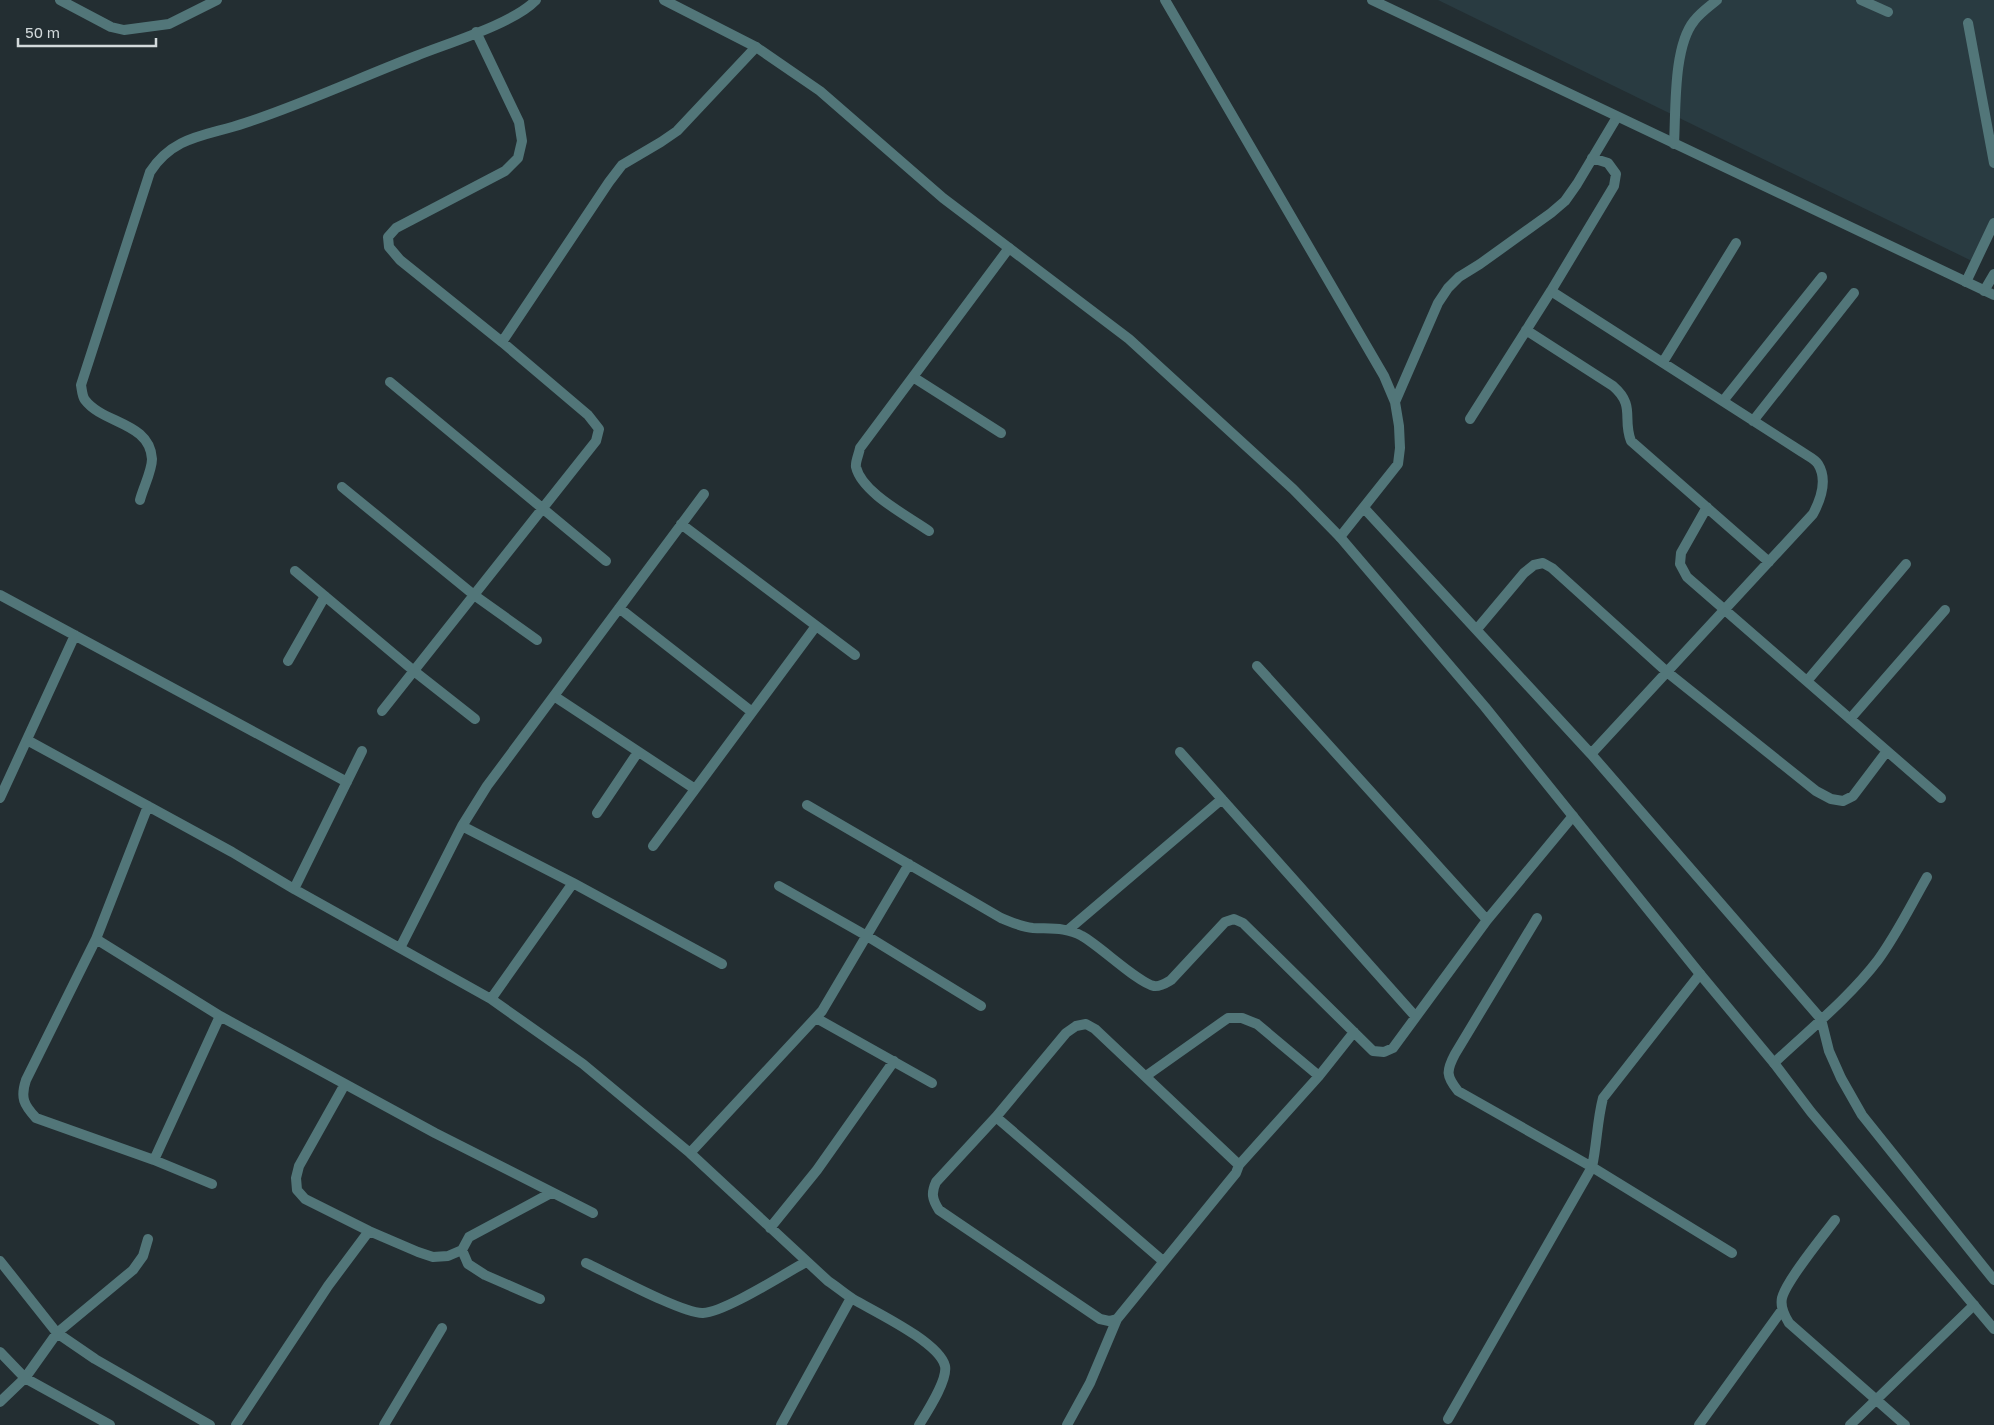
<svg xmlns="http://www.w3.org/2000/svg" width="1994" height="1425" viewBox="0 0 1994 1425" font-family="'Golos Text',sans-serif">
	<rect width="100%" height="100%" fill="#232e32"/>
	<path fill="#293b41" d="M1438,0H1994V228L1976,263Z"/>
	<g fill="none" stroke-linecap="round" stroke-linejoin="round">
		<path stroke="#527679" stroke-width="10" d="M1165,0L1384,376L1395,402L1399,426L1400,448L1398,464L1340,537
			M1861,0L1888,12
			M1968,23L1994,163
			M1674,144C1676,110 1673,47 1694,21C1700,13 1710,6 1717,0
			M1966,282L1994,223
			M1551,291L1802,452C1806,455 1815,459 1818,464C1828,480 1821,499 1813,514L1591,754
			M1526,330L1613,386C1636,406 1622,418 1631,441L1769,562
			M1663,362L1736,243
			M1723,401L1822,277
			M1395,402L1438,303L1448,288L1459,277L1480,264L1551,213L1565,201L1577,184L1617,117
			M1470,419L1551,291L1614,186L1616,174L1608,163L1592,158
			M1753,421L1854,293
			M1707,507L1681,553L1680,564L1687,577L1941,798
			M1364,508L1591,754L1821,1019L1829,1051L1841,1078L1862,1115L1994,1280
			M1477,629L1524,573L1534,565L1543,563L1552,568L1667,672L1816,791L1831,799L1843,801L1853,796L1887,751
			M1807,681L1906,564
			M1850,719L1945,610
			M1537,918L1455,1054C1446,1071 1446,1076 1458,1091L1592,1167L1732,1253
			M1774,1063C1809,1030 1849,998 1878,960C1897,934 1911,905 1927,877
			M1835,1220C1823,1236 1786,1281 1782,1298C1780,1307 1784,1315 1789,1323L1905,1425
			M1448,1419L1592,1167C1597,1144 1597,1121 1603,1098L1700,974
			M1699,1425L1782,1310
			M1850,1425L1974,1305"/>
		<path stroke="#527679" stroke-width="10" d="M60,0L111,27L124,30L169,24L217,0
			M1372,0L1994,295
			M1984,291L1994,274
			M502,342L609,182L622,165L661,142L677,131L756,47
			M913,377L1001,433
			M390,382L606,561
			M342,487L474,595L537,640
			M140,500C143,488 152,471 152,459C150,422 103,424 85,400C82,396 82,390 81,385L150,172C174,135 207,136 245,123C303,104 359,78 416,56C448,43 513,24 536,0
			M681,524L855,655
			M929,531C908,516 862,493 856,467C855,462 859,454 860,448L1009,248
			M295,571L414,671L475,719
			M0,595L347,782
			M619,608L752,712
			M288,661L325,596
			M1257,666L1487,920
			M554,696L695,789
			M382,711L596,441L599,429L588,415L502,342L400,260L389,247L388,237L396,228L505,171L518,158L522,141L519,122L476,32
			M27,740L232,852L294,889L491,999L583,1064L690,1153L828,1281C837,1287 845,1294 853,1299C875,1312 939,1342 945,1366C948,1380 927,1412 919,1425
			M1180,752L1415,1016
			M0,798L75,635
			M807,805L1001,918C1011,922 1021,927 1033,928C1050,929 1066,927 1082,936C1099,945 1138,983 1154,986C1160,987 1166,983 1171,980L1225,922L1234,919L1243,923L1373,1051L1384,1052L1393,1048L1487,920L1573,816
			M148,806L96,939L220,1016L154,1160
			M597,813L638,752
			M462,826L573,883L722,964
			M653,846L816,626
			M779,886L867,936L981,1006
			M294,889L362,751
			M1068,930L1222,799
			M96,939L26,1080C20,1098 24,1105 36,1118L154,1160L212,1184
			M400,948L462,826L487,786L704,494
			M491,999L573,883
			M220,1016L435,1133L593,1213
			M816,1018L932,1083
			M1086,1024L1095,1029L1239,1165L1236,1173L1117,1319L1109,1321L1100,1319L939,1210C932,1199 931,1193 936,1182L996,1117L1066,1033L1076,1026Z
			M1146,1076L1228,1018H1242L1257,1024L1319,1076
			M345,1084L299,1166L296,1178L297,1190L305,1199L369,1231L418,1252L433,1257L448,1256L462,1250
			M996,1117L1163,1261
			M690,1153L822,1011L909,864
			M1239,1165L1319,1076L1354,1032
			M770,1228L817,1170L894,1061
			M0,1261L57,1333L95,1359L210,1425
			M586,1263C608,1273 683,1314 703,1313C725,1312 784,1274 806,1262
			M540,1299L485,1275L468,1264L462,1250L469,1237L551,1193
			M0,1352L25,1378L110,1425
			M0,1402L25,1378L57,1333L133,1270L143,1256L148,1239
			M236,1425L328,1286L369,1231
			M384,1425L442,1328
			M781,1425L851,1298
			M1067,1425L1090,1383L1117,1319"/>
		<path stroke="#527679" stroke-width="10" d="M664,0L756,47L820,91L943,198L1129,339L1293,489L1340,537L1485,707L1700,974L1774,1063L1811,1112L1994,1329"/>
	</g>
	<path d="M18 38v8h138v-8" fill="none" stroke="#d3dadc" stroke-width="2.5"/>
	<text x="25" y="38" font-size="15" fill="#d3dadc" stroke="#232e32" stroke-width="4" paint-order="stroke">50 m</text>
</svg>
